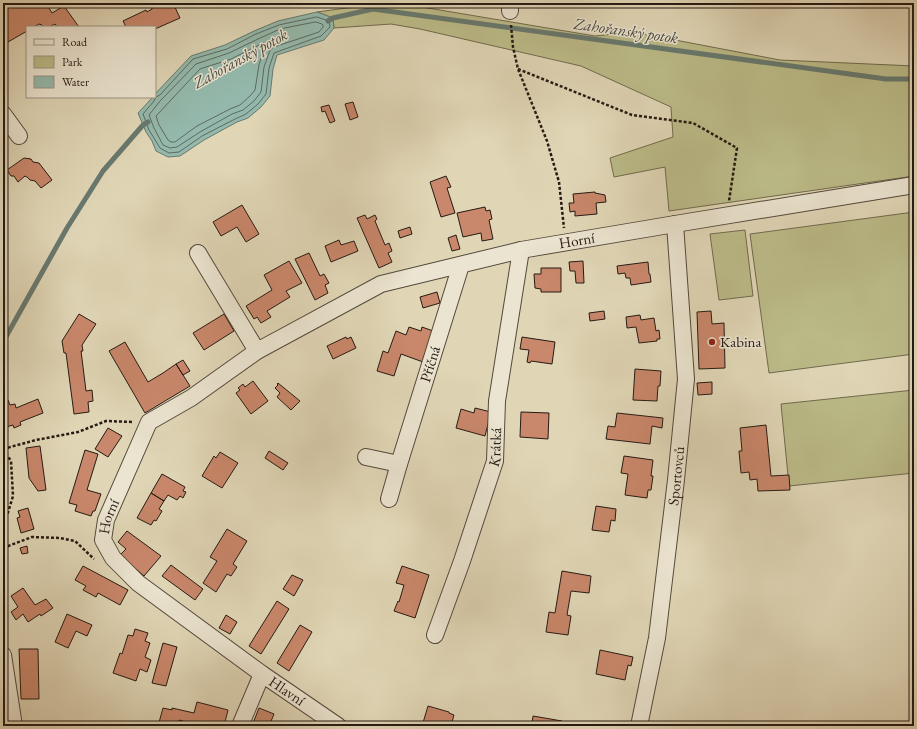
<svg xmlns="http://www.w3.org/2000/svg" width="917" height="729" viewBox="0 0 917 729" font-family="'EB Garamond',serif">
	<rect width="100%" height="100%" fill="#e0d6b6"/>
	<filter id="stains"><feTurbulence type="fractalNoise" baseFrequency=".005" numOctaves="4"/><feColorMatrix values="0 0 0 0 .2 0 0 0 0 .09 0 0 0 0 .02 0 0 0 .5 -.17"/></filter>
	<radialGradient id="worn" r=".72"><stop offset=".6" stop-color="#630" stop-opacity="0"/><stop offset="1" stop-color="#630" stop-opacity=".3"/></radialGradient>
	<path fill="#bb8" stroke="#706a4e" d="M383,3H398L595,36L633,32L780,60L914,66V176L669,211L665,167L614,177L610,158L673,137L671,107L581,66L420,29L391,24L334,28L333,18L317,12Z
		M914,212V354L769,373L750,234Z
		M745,230L753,296L719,300L710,234Z
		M914,390V473L789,486L781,404Z"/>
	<path fill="#94b9ac" stroke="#68796f" d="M317,12L333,18L334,28L324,40L277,55L273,69L270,96L261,107L248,118L237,122L204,140L180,156L168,157L156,151L152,141L146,132L138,113L153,97H155V94L191,56L225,45L254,31L278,21Z"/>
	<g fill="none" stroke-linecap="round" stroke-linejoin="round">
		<path stroke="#5d6a60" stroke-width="1" d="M317,17L329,21L330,27L321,36L274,53L269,68L266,94L258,104L246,114L235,119L202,136L179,152L169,153L160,148L149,130L143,114L154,101L156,97L160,95L193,59L227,49L256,34L279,25Z
			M316,22L322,24L323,25V27L319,32L274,47L271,49L269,53L264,67L261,92L254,101L243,110L232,114L200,132L177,147L170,148L163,145L154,128L149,115L160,101L196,64L229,53L258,39L280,29Z
			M264,43L266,45L263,51L259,65L255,90L250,96L240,105L230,109L197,126L175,142H171L168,140L159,125L156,116L200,69L231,59Z"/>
		<path stroke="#68796f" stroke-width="5" d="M328,21L333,18L373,9L886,79H914
			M3,342L67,228L103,171L143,125L148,122
			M3,515H4"/>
	</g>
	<path fill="#c9876b" stroke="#261a13" d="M5,3H46L52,13L64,6L79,27H57L55,24L49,27H43L42,25L39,24L34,27H27V31L8,42L3,33V4Z
		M162,3H173L180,18L155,29V27H126L123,21L146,10L147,12L152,9V8Z
		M786,3H810V6H786Z
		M353,102L358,117L350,120L345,104Z
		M329,105L335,121L330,123L325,111L322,112L321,107Z
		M24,158L31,159L33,162L39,163L52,180L41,188L35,181L30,180L27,177L25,176L18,182L14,176H11L7,170Z
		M446,176L451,187L447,188L455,213L441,217L430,182Z
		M595,192V193L605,195L606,202L596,203L597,214L575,216V211L570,212L569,203H574L573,194Z
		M242,205L259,234L246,242L237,227L221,236L213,222Z
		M485,207L486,211L490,210L492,219L489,220L493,239L482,241L481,233L463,237L457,213Z
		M365,215L367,219L375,215L377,219L375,221L385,245L389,243L392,251L388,253L392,262L379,268L357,218Z
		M410,227L412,234L400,238L398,231Z
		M456,235L460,249L452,251L448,238Z
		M339,240L341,245L354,241L358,251L331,262L325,246Z
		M309,253L320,276L324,274L329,283L325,285L328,293L315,300L295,259Z
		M289,261L302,283L286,291L290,297L267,311L271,317L261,323L257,317L254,319L246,306L272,290L264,275Z
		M583,261L584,283H576L575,271H570L569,262Z
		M648,262L649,274H650L651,282L631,285L630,278H626L625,273L618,274L617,266Z
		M541,268H561V292H541V289L535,288L534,274H541Z
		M437,292L440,303L423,308L420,297Z
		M604,311L605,319L590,321L589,313Z
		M711,311L712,324L724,323L725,368L699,369L697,312Z
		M79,314L96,324L82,345L83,351H81L86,391L92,390L93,401L88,402L89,412L74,414L66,353H64L62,341Z
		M224,314L234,331L204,350L193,333Z
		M640,315L641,320L654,318L656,331L659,330L660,339H657V341L639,343L636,327L627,328L626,317Z
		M409,327L421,331L422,327L433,331L423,362L401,354L394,376L377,371L383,351L388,353L396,331L406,335Z
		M346,337L347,339L351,337L356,348L333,359L327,346Z
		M522,337L555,342L552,364L531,361L530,363L527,362L529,350L520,349Z
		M125,342L148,382L163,373L176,364L190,386L145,413L109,351Z
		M183,360L190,371L183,375L176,364Z
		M635,369L661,371L660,386H658L657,401L633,400Z
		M253,381L268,401L251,414L236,393L240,390L238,388L243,384L245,387Z
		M712,382V394L698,395L697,383Z
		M278,383L300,401L291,410L277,397L280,393L275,388L278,385L277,384Z
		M38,399L43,413L20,422L21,425L14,428L13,425L3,428V402L8,400L10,405L15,404L16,408Z
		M475,408L491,412L485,436L456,428L461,409L474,413Z
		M521,412L549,413L548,439L520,437Z
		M617,413L663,418L662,428L652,426L650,444L606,439L608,426L615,427Z
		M766,425L771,476L789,475L790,490L758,491L757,479L750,480L749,472L741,473L739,451H742L740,428Z
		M108,428L122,436L108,457L95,449Z
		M40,446L46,490L38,491L29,478L26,448Z
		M85,450L98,454L87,490L101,494L95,511H93L91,516L75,511L77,505L69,503Z
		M269,451L288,463L283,470L265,458Z
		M220,452L238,463L222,488L202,476L214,456L216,458Z
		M624,456L653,460L651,476H653L651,490H648L647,498L625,495L628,474L621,473Z
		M162,474L185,487L183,491L186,492L183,498L180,496L177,500L168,495L164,501L151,493Z
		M151,493L164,501L159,509L162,511L156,521L154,520L151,525L137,518Z
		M596,506L616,509L615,521L611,520L609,532L592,530Z
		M28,508L34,529L21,533L17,518L20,517L18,511Z
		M227,529L247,541L233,564L237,567L231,576L227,574L216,592L203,583L217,561L210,557Z
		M127,531L161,556L144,576L120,555L126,549L118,542Z
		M27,546L28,553L22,554L20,548Z
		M171,565L203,589L195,600L162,576Z
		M83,566L128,590L120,605L98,593L96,597L83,590L86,586L75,580Z
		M402,566L429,575L415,618L394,611L398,601L399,602L404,585L396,583Z
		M562,571L591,576L589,593L571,591L567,615L571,616L568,635L546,632L549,612L555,613Z
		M292,575L303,580L294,596L283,589Z
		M23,588L35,605L46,599L53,608L41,616L40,614L28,622L23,614L16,620L11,612L18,607L11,596Z
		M277,601L289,609L261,654L249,646Z
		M67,614L92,625L87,636L76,631L68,648L55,642Z
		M226,615L237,622L230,634L219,628Z
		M300,625L312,632L289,671L277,663Z
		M135,629L148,633L145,641L150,643L145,657L151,660L147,672L140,669L136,681L113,673L120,653L122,654L128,635L133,636Z
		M163,643L177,647L166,686L152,683Z
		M19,649H38L39,699H21Z
		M600,650L633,657L631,666L628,665L625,680L596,674Z
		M197,702L228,710L224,726H182L183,721L179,720L177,726H158L163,708L172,710V708L194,713Z
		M428,706L449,712V713L454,715L451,726H422Z
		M259,708L274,714L269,726H252Z
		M533,716L562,721L561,726H548L532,723Z"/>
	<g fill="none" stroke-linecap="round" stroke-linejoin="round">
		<defs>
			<g id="minor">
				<path d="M510,3V11"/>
				<path d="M3,114L19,136"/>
				<path d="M198,253L257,351"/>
				<path d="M366,457L399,464"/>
				<path id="s1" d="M389,499L399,464L461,265"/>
				<path id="s2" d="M435,635L462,561L495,461L497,401L521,250"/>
				<path d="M3,655L14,726"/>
				<path d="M240,726L262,674"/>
				<path id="s3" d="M338,726L262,674L138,583L113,558L103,540L106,520L149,422L191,398L257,351L381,284L521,250L675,224L914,185"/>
				<path id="s4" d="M639,726L657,638L676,480L686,379L675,224"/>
			</g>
		</defs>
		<use href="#minor" stroke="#54493c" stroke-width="18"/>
		<path stroke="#261a13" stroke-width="2.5" stroke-dasharray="3 2" stroke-linecap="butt" d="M511,25L513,47L518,69L547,141L559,182L564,228
			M518,69L632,115L693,123L737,148L729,201
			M3,449L36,440L78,432L106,421L133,422
			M3,449L11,461L13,496L6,519L3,535
			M3,548L32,537L60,538L75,541L94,559"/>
		<use href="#minor" stroke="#ebe4d0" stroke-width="16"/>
	</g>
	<circle fill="#8f2418" stroke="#ebe4d0" stroke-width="1.5" cx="712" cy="342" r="4"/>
	<g text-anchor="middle" stroke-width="3" stroke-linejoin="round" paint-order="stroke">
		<g font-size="15" fill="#261a13" stroke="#ebe4d0">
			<text dy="5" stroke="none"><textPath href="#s3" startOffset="900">Horní</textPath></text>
			<text dy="5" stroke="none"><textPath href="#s1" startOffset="141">Příčná</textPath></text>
			<text dy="5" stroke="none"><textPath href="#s2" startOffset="198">Krátká</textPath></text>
			<text dy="5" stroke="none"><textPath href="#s4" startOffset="253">Sportovců</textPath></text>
			<text dy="5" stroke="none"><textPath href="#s3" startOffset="326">Horní</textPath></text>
			<text transform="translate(287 691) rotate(34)" y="5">Hlavní</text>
		</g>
		<g font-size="15" fill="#261a13" stroke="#ebe4d0" text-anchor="start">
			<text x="720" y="347">Kabina</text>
		</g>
		<g font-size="16" font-style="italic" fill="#474a41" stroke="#ebe4d0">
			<text transform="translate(626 30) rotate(8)" y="6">Zahořanský potok</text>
			<text transform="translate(240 58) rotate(-29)" y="6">Zahořanský potok</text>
		</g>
	</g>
	<rect width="917" height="729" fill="none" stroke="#e0d6b6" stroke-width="16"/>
	<rect x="4" y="4" width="909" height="721" fill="none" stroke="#261a13" stroke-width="2"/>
	<rect x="8" y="8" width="901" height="713" fill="none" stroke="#261a13"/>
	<rect x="26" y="26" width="130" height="72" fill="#ebe4d0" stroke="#9c9384"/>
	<rect x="34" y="39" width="20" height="6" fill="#ebe4d0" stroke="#9c9384"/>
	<text x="62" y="46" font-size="12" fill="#261a13">Road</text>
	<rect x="34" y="56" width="20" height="12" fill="#bbbb88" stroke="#9c9384"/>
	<text x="62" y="66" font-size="12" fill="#261a13">Park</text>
	<rect x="34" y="76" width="20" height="12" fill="#94b9ac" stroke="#9c9384"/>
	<text x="62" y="86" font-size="12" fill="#261a13">Water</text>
	<rect width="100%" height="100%" filter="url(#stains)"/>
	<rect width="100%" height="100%" fill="url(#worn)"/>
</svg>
